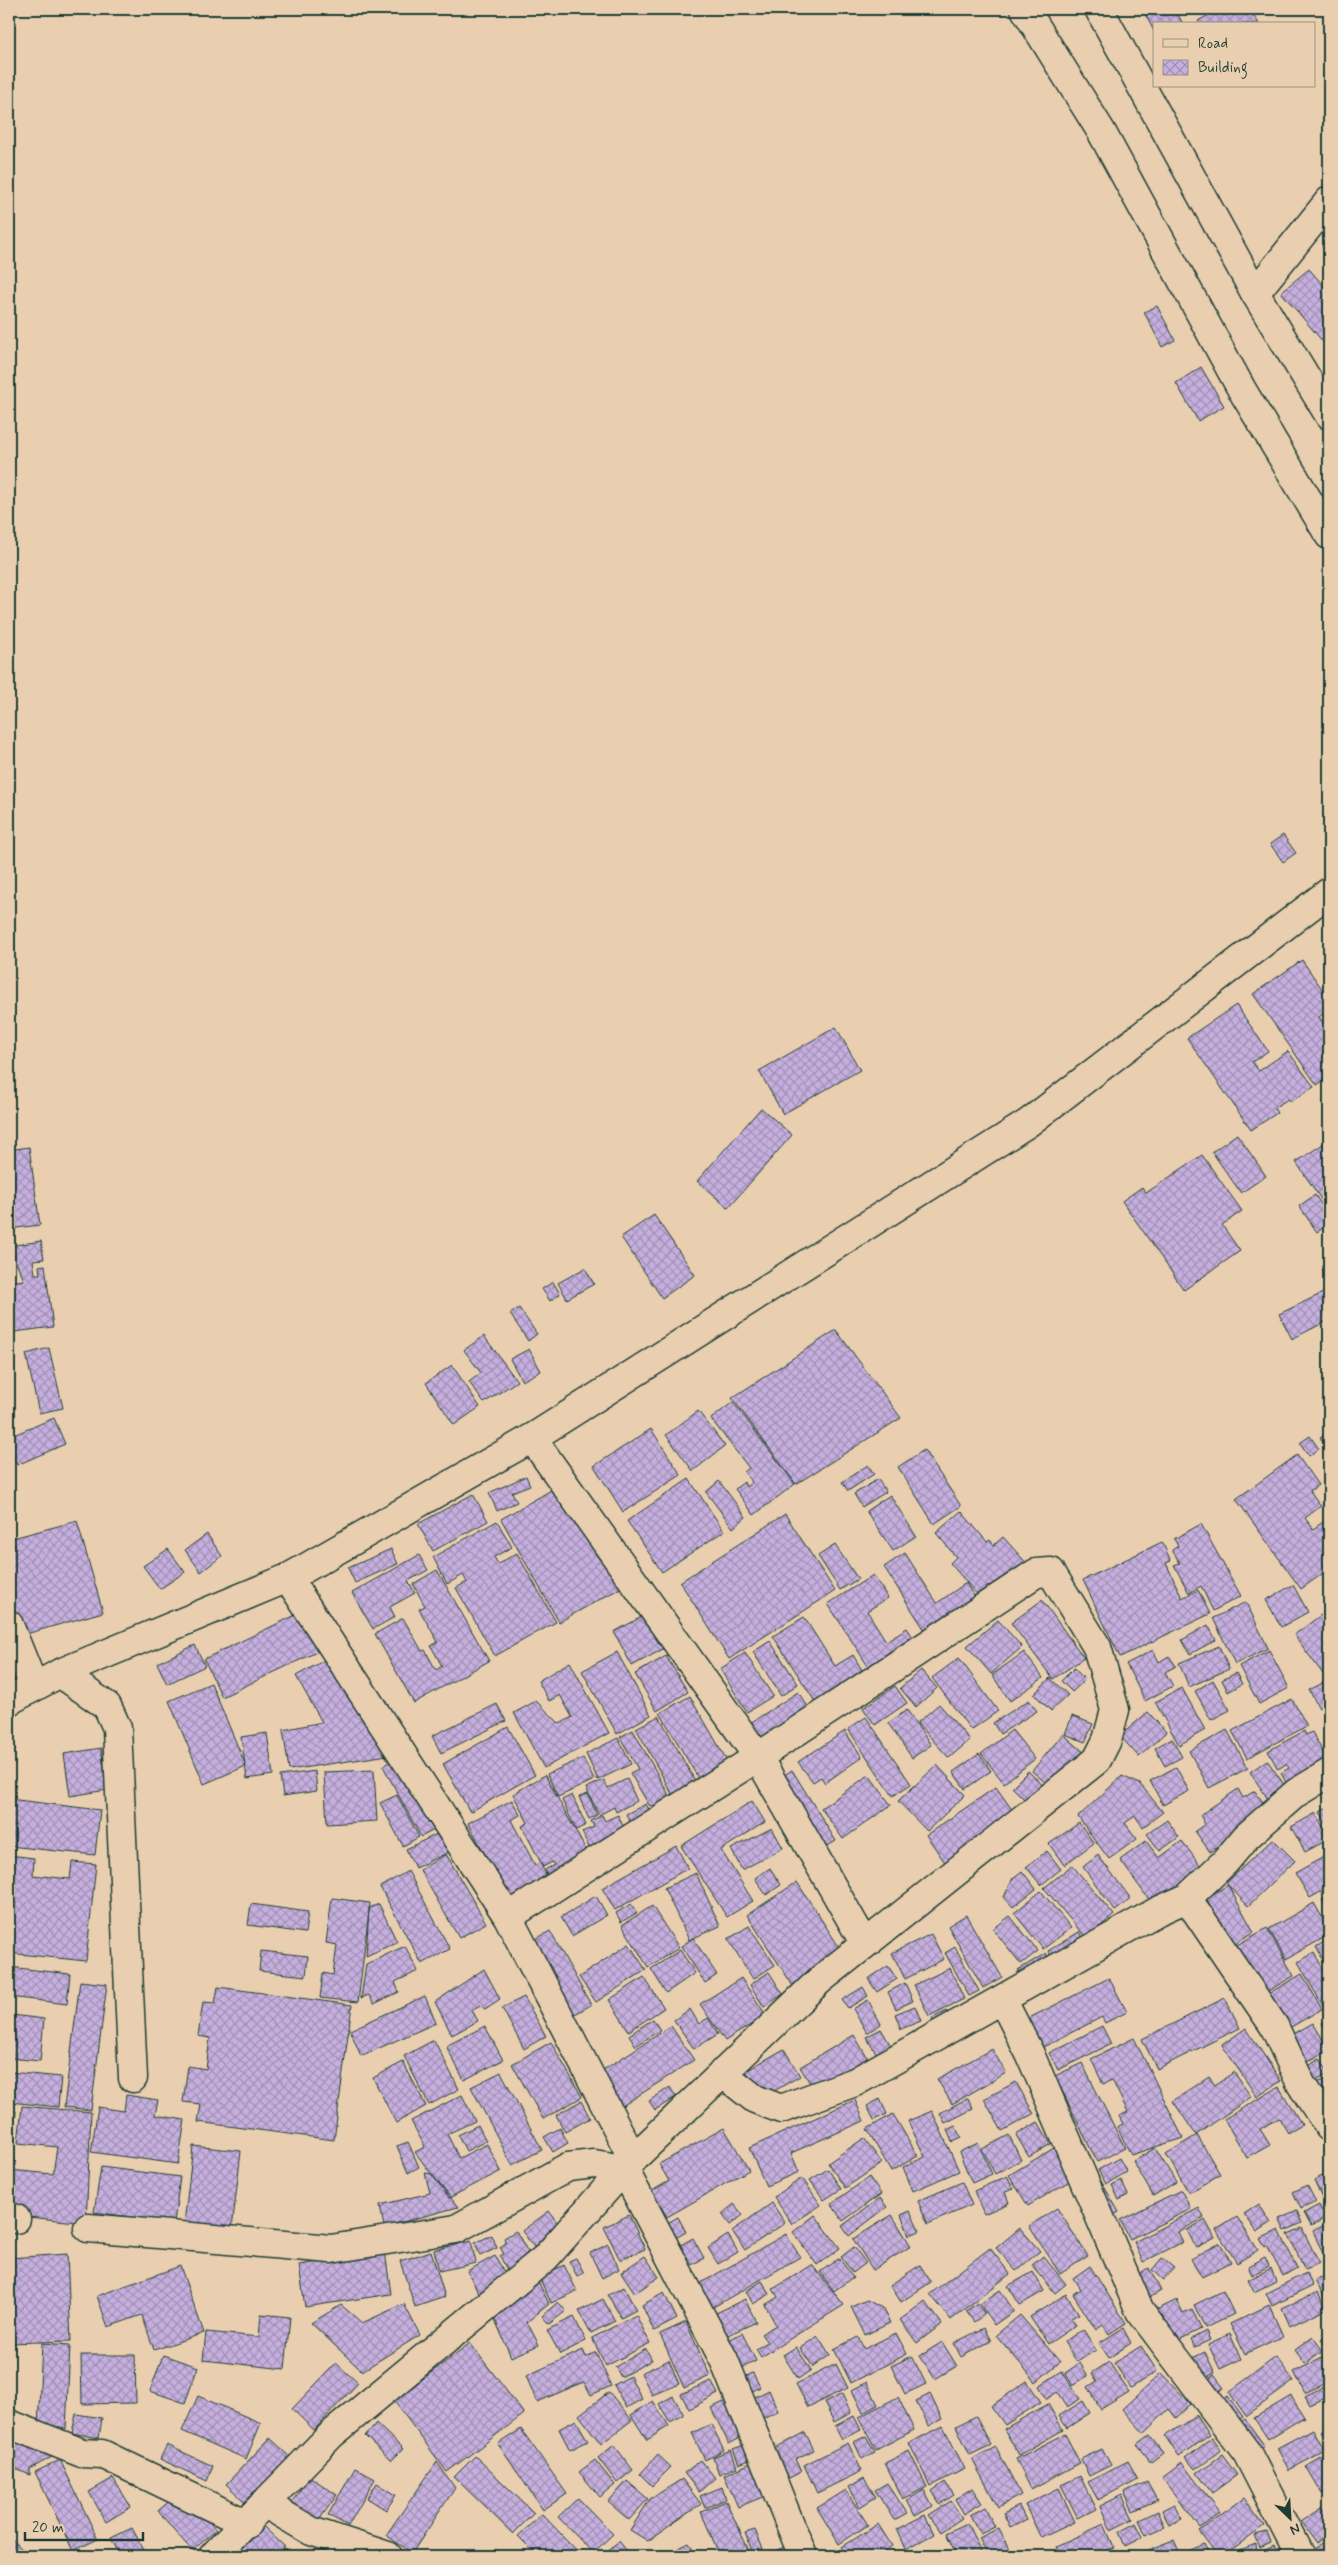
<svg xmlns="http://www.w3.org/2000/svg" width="1338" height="2565" viewBox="0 0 1338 2565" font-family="Mynerve,sans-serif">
	<defs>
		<pattern id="building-cross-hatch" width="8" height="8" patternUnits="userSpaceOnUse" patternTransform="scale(1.25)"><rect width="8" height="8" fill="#c6afde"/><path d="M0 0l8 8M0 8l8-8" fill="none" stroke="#a090b5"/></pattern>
	</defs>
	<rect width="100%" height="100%" fill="#e9cfb0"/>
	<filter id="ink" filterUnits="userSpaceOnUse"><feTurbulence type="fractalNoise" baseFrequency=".02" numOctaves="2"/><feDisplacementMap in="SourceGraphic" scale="10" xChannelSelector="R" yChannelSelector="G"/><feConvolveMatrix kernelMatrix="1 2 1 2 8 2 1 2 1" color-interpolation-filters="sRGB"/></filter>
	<g filter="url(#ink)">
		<path fill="url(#building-cross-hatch)" stroke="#1f3d34" d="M1155,9H1175L1183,24H1154V31L1145,14Z
			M1219,9H1250L1259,24H1200L1198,21Z
			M1329,236V250L1322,247Z
			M1309,269L1329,292V349L1281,292Z
			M1157,306L1175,340L1162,347L1144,312Z
			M1201,367L1224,406L1198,421L1176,383Z
			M1283,835L1296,853L1283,862L1270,844Z
			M9,889L13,939L9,940Z
			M1302,960L1329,999V1009L1319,1017L1325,1026L1329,1024V1077L1317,1085L1253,994Z
			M1236,1005L1268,1051L1252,1062L1259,1071L1288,1051L1314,1087L1290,1102L1288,1099L1274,1108L1277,1113L1251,1130L1187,1038Z
			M836,1027L860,1070L783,1114L759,1071Z
			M761,1108L792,1135L728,1208L697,1181Z
			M1237,1134L1266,1176L1241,1193L1212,1152Z
			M1329,1140V1211L1296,1162Z
			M29,1147L40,1225L9,1229V1150Z
			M1202,1155L1242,1211L1222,1225L1240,1251L1184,1290L1122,1201L1142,1187L1146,1193Z
			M1315,1195L1329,1216V1224L1317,1232L1299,1206Z
			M654,1215L695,1275L662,1298L621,1237Z
			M41,1241L44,1259L33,1260L35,1274H40L39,1266L45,1265L53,1327L14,1332L9,1282L24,1280L9,1246Z
			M585,1268L594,1284L567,1299L558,1283Z
			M553,1282L560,1294L550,1301L542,1289Z
			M1329,1290V1320L1292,1339L1279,1314Z
			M519,1308L537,1334L528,1341L510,1314Z
			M836,1330L901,1418L796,1484L732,1398Z
			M484,1336L517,1381L484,1403L469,1382L481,1373L464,1350Z
			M49,1348L63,1408L39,1413L26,1354Z
			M529,1349L541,1371L522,1381L510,1359Z
			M452,1365L480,1407L454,1425L426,1383Z
			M733,1402L795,1484L754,1515L735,1489L744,1482L746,1487L752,1482L744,1472L749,1468L711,1419Z
			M698,1411L725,1446L693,1471L666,1435Z
			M54,1418L65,1444L17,1465L9,1446V1437Z
			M651,1429L681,1475L623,1512L594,1466Z
			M1329,1432V1451L1320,1438Z
			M1310,1436L1319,1449L1309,1456L1300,1443Z
			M924,1450L961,1506L934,1524L898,1467Z
			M1297,1455L1318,1485L1310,1491L1321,1506L1305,1518L1313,1529L1329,1518V1569L1301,1589L1236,1499Z
			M868,1465L874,1474L848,1491L842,1482Z
			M526,1476L530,1485L512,1492L517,1502L497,1511L489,1493Z
			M689,1479L724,1531L662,1572L627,1521Z
			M878,1479L886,1492L862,1507L854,1494Z
			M567,1481L626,1585L559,1622L501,1519Z
			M719,1481L746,1517L733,1528L706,1492Z
			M473,1494L488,1521L433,1551L418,1524Z
			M890,1495L916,1536L893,1551L866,1511Z
			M961,1511L987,1542L990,1540L994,1545L1003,1537L1029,1566L980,1598L950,1563L956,1557L936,1533Z
			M785,1514L835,1591L729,1659L680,1582Z
			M77,1521L103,1612L19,1636L9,1598V1539Z
			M497,1521L512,1547L494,1557L498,1564L517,1553L556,1622L495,1656L456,1588L467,1582L463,1575L447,1584L433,1557Z
			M1201,1524L1241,1596L1213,1611L1201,1586L1189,1593L1174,1565L1180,1563L1172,1550L1178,1546L1174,1539Z
			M207,1534L222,1556L201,1572L185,1550Z
			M1162,1542L1171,1561L1166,1563L1182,1598L1198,1590L1210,1614L1120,1657L1083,1580Z
			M835,1545L858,1579L840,1590L818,1556Z
			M168,1549L185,1572L160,1589L143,1566Z
			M391,1549L398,1564L355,1583L348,1568Z
			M905,1553L937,1603L966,1583L980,1605L930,1638L884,1567Z
			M419,1555L428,1570L408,1581L415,1593L390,1607L395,1617L373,1629L352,1593Z
			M437,1570L489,1661L414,1703L375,1634L403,1618L422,1651L425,1650L436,1670L442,1666L431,1646L438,1642L419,1609L425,1606L413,1584Z
			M873,1575L888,1598L867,1611L886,1641L907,1628L918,1645L873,1674L828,1604Z
			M1293,1585L1308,1612L1281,1627L1266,1600Z
			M1042,1600L1084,1658L1053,1679L1011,1623Z
			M1246,1602L1268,1648L1235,1664L1213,1618Z
			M1329,1609V1682L1294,1635Z
			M304,1611L323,1649L222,1697L204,1659Z
			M645,1615L663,1649L632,1666L614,1632Z
			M804,1617L835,1666L853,1655L868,1680L821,1711L773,1636Z
			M998,1620L1022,1647L991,1674L967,1646Z
			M1208,1625L1216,1640L1190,1654L1182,1640Z
			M770,1641L798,1684L781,1696L753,1652Z
			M195,1645L205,1666L167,1684L157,1663Z
			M1219,1646L1229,1669L1189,1687L1179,1663Z
			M1153,1650L1159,1662L1169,1656L1176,1666L1165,1672L1173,1686L1145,1701L1126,1664Z
			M1269,1650L1289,1688L1259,1704L1239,1666Z
			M617,1652L651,1715L617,1734L582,1671Z
			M1024,1652L1043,1678L1010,1701L992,1675Z
			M745,1653L773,1696L747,1712L720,1669Z
			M332,1656L388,1755L289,1770L283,1730L322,1722L296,1676Z
			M666,1656L688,1692L657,1711L635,1674Z
			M959,1658L998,1711L971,1730L932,1678Z
			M570,1662L609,1733L544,1768L514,1713L536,1701L560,1724L572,1717L560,1695L549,1701L538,1681Z
			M1074,1668L1085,1680L1072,1692L1061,1681Z
			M921,1670L937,1688L916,1707L900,1688Z
			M1236,1673L1242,1684L1228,1692L1222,1680Z
			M1050,1678L1068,1695L1051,1711L1034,1694Z
			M1213,1680L1230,1710L1211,1720L1195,1691Z
			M211,1683L246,1766L204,1784L169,1701Z
			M1323,1683L1329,1694V1702L1319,1708L1309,1690Z
			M895,1686L907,1703L875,1725L863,1708Z
			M1182,1688L1205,1730L1179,1745L1155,1702Z
			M798,1692L818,1721L760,1759L741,1729Z
			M690,1696L733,1771L704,1788L660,1713Z
			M1292,1699L1307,1726L1247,1758L1232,1731Z
			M1029,1700L1037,1711L1000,1734L993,1723Z
			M497,1704L506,1721L441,1753L432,1736Z
			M939,1704L970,1740L949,1758L917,1723Z
			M1329,1707V1722L1323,1710Z
			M907,1710L931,1745L912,1758L888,1723Z
			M1148,1712L1166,1732L1139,1757L1120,1736Z
			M659,1716L701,1792L678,1805L636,1728Z
			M1072,1716L1093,1724L1085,1742L1065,1734Z
			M866,1717L911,1784L893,1796L848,1729Z
			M508,1727L535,1775L470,1812L443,1764Z
			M633,1730L675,1806L662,1808L649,1805L630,1773L638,1769L620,1737Z
			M1012,1730L1035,1759L1004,1783L981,1754Z
			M1227,1730L1248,1768L1209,1788L1189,1751Z
			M845,1731L862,1757L825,1783L821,1777L813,1782L798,1762Z
			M1304,1731L1306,1735L1312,1732L1326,1758L1316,1765L1324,1780L1294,1797L1281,1773L1289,1768L1286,1764L1278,1769L1268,1751Z
			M267,1733L273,1775L247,1779L241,1737Z
			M1063,1734L1085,1753L1054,1790L1032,1771Z
			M618,1738L631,1764L598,1780L586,1754Z
			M1172,1738L1182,1757L1165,1766L1155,1748Z
			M101,1748L107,1790L70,1796L64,1754Z
			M979,1754L991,1771L965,1789L953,1772Z
			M583,1758L594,1780L558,1797L547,1774Z
			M396,1759L434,1830L421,1837L383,1766Z
			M1267,1760L1294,1799L1276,1811L1250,1772Z
			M937,1765L965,1795L927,1831L898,1801Z
			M1176,1767L1189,1791L1163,1805L1150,1781Z
			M374,1770L377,1821L327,1824L324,1772Z
			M792,1770L836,1841L814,1854L771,1784Z
			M315,1771L317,1791L283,1796L280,1776Z
			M1028,1771L1052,1794L1035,1810L1012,1787Z
			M545,1775L592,1861L553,1883L545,1870L554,1865L552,1862L543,1867L522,1826L528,1823L513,1794Z
			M869,1775L891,1805L843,1839L821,1808Z
			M1122,1776L1140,1784L1163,1812L1143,1827L1135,1816L1125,1823L1137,1839L1109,1859L1078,1817Z
			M627,1779L637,1801L616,1812L614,1807L599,1815L586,1788L604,1780L608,1788Z
			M996,1787L1027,1831L953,1874L926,1835Z
			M1238,1789L1243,1798L1255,1791L1270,1812L1210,1852L1195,1831L1205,1824L1200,1815Z
			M588,1794L597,1815L589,1819L579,1797Z
			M397,1795L419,1837L403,1846L380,1803Z
			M572,1795L586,1825L576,1830L562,1800Z
			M9,1799L100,1810L95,1855L9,1846Z
			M512,1800L520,1815L511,1820L535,1865L540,1863L551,1884L513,1905L468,1823Z
			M752,1801L765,1822L721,1850L753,1901L727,1917L681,1846Z
			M646,1804L650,1811L634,1831L626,1814Z
			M1329,1806V1828L1320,1812Z
			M1316,1813L1329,1839L1305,1852L1291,1827Z
			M602,1815L605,1821L618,1815L628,1837L592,1854L582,1832L594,1827L591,1821Z
			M1167,1820L1179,1837L1160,1851L1147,1834Z
			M1079,1823L1094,1843L1064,1865L1049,1844Z
			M772,1828L783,1848L742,1870L731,1849Z
			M439,1833L449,1852L415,1868L406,1849Z
			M1273,1839L1295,1861L1248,1906L1226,1883Z
			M1146,1841L1159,1858L1182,1841L1206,1873L1156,1909L1120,1860Z
			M676,1846L688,1868L615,1910L602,1888Z
			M1047,1851L1061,1869L1041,1885L1026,1867Z
			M446,1854L486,1923L459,1938L420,1870Z
			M1329,1854V1887L1310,1898L1295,1873Z
			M9,1855L34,1858L33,1875L70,1879L72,1862L96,1864L86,1961L9,1953Z
			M1098,1855L1131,1899L1115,1911L1083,1867Z
			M1072,1865L1114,1915L1086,1938L1044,1888Z
			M770,1868L781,1885L766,1895L755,1878Z
			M408,1871L450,1949L422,1964L380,1887Z
			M1022,1871L1036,1889L1013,1907L1004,1897L1013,1878Z
			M696,1873L720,1926L689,1940L664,1888Z
			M797,1882L843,1953L793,1986L747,1915Z
			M1228,1885L1254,1932L1233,1944L1206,1898Z
			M1041,1891L1071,1928L1043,1949L1014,1913Z
			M596,1896L607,1915L572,1936L561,1917Z
			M1327,1897L1329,1901V1912L1322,1900Z
			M332,1898L370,1903L358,2002L320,1998L323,1973L333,1975L337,1945L326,1943Z
			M1314,1903L1329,1930V1935L1286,1959L1269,1929Z
			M251,1904L308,1912L305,1933L248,1925Z
			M379,1904L397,1942L366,1956L369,1908Z
			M631,1904L637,1913L621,1922L616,1913Z
			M652,1906L679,1948L648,1967L622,1925Z
			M966,1915L1002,1977L983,1988L948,1926Z
			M1010,1916L1038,1951L1021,1964L993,1929Z
			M749,1926L775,1965L753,1979L728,1939Z
			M1267,1928L1294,1976L1266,1992L1257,1976L1246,1982L1228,1950Z
			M550,1931L591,2005L557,2024L516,1950Z
			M1079,1932L1088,1947L1057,1966L1048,1951Z
			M931,1934L944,1959L905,1979L892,1953Z
			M693,1938L717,1975L705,1983L681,1946Z
			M1329,1939V1966L1327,1967L1316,1947Z
			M629,1944L646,1970L596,2002L579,1977Z
			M405,1946L418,1971L395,1982L399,1992L374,2004L369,1995L361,1998L366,1964Z
			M955,1947L979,1991L969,1996L945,1953Z
			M680,1950L695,1973L666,1993L651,1969Z
			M261,1951L308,1956L306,1976L259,1971Z
			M1046,1953L1053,1967L1026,1983L1018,1970Z
			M1314,1953L1324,1970L1329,1968V2003L1323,2006L1298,1962Z
			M888,1966L897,1979L877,1992L868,1979Z
			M9,1967L70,1974L67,2004L9,1997Z
			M950,1968L964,1999L929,2016L914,1985Z
			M484,1969L500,1999L485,2009L480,2005L472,2010L478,2021L452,2035L435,2002Z
			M769,1972L783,1994L764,2007L750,1985Z
			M1302,1974L1322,2009L1286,2030L1266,1995Z
			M644,1977L664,2008L629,2031L609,2000Z
			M741,1978L766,2015L725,2041L700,2004Z
			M1109,1978L1127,2012L1105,2023L1102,2017L1041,2048L1027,2019Z
			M80,1981L107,1984L91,2110L64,2107Z
			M905,1983L913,2001L896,2009L888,1992Z
			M218,1987L352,2005L334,2140L198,2122L201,2104L183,2102L188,2066L206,2069L210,2038L198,2036L203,2002L215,2003Z
			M863,1987L868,1996L848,2008L842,2000Z
			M425,1996L436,2023L361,2056L350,2030Z
			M524,1997L546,2036L524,2049L502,2008Z
			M1225,1998L1240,2028L1157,2069L1142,2039Z
			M868,2000L881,2024L867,2033L853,2009Z
			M915,2006L921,2021L901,2029L895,2014Z
			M690,2009L699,2024L708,2018L718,2034L694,2049L674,2020Z
			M947,2011L955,2029L941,2036L932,2018Z
			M12,2015L44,2019L40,2061L9,2058Z
			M1329,2018V2036L1322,2023Z
			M653,2019L660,2030L636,2046L629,2035Z
			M1313,2023L1329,2050L1305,2063L1290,2036Z
			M485,2026L503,2060L464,2080L446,2046Z
			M671,2026L694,2060L619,2108L597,2074Z
			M1102,2026L1111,2044L1058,2070L1049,2053Z
			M1246,2028L1281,2081L1257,2097L1222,2045Z
			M881,2029L894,2051L880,2059L866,2037Z
			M854,2035L871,2064L815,2091L800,2067Z
			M1134,2038L1183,2138L1131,2155L1117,2127L1123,2124L1119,2116L1128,2112L1112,2080L1103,2084L1091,2059Z
			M434,2040L459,2089L429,2105L404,2056Z
			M551,2042L582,2097L543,2119L512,2064Z
			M784,2049L800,2076L762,2098L746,2071Z
			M992,2049L1006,2073L952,2104L937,2079Z
			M1320,2059L1329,2073L1310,2083L1302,2069Z
			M403,2062L426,2106L396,2123L373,2078Z
			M1082,2063L1125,2148L1097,2162L1055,2076Z
			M9,2072L61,2077L58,2107L9,2102Z
			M501,2072L542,2150L512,2165L471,2087Z
			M1234,2072L1251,2097L1196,2135L1173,2101L1209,2077L1215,2085Z
			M1329,2077V2088L1319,2094L1314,2084Z
			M1016,2082L1034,2114L1002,2131L984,2099Z
			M670,2087L676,2097L655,2110L649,2101Z
			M1279,2087L1302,2125L1288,2133L1279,2118L1260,2129L1270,2145L1247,2158L1224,2119Z
			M126,2095L158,2100L155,2115L185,2120L178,2164L91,2152L98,2107L124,2111Z
			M462,2095L475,2121L447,2134L459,2158L487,2144L501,2171L449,2198L415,2152L425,2147L411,2121Z
			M968,2098L973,2109L945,2123L940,2113Z
			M880,2099L887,2114L874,2120L867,2106Z
			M855,2100L864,2121L791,2153L799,2172L766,2186L749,2148Z
			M581,2101L590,2118L565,2132L556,2115Z
			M22,2106L91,2112L86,2223L9,2215V2170L53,2174L57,2147L18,2143Z
			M9,2110L16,2111L10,2163H9Z
			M932,2111L959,2171L913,2191L903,2167L925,2157L908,2121Z
			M893,2114L918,2156L891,2171L867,2129Z
			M1038,2122L1051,2144L1029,2157L1016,2135Z
			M478,2125L486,2141L466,2151L458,2135Z
			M955,2126L961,2138L952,2142L947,2130Z
			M560,2128L568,2143L553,2152L544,2137Z
			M724,2128L749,2170L667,2217L652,2191L669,2181L659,2164Z
			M1009,2135L1021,2160L995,2174L982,2149Z
			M1197,2135L1220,2174L1189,2193L1166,2154Z
			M864,2138L882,2163L845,2188L828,2163Z
			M408,2142L419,2167L408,2173L397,2146Z
			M978,2143L992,2174L972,2183L959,2152Z
			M193,2146L241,2151L232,2229L184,2224Z
			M1054,2148L1073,2179L1028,2206L1009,2175Z
			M1155,2148L1176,2182L1153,2196L1133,2161Z
			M1119,2158L1127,2172L1106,2184L1098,2170Z
			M101,2167L180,2177L174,2223L94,2212Z
			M828,2169L841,2189L824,2200L810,2180Z
			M1094,2169L1119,2212L1107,2219Z
			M425,2173L432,2174L458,2207L384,2227L380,2205L430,2193Z
			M1329,2173V2204L1326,2206L1314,2180Z
			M1007,2176L1014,2189L1005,2192L1009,2203L984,2214L974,2191Z
			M869,2177L881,2194L843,2221L831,2204Z
			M802,2178L821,2205L792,2224L774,2197Z
			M1121,2180L1128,2195L1119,2200L1112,2185Z
			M962,2182L972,2205L928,2224L918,2201Z
			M1307,2185L1316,2202L1301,2209L1293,2192Z
			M1181,2190L1191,2209L1130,2239L1120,2220Z
			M880,2198L887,2207L849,2236L842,2226Z
			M772,2203L785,2223L745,2250L732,2231Z
			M734,2204L743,2215L730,2225L722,2214Z
			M1259,2204L1271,2223L1257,2232L1244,2214Z
			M1319,2205L1325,2218L1311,2226L1304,2213Z
			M1057,2208L1088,2256L1060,2274L1029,2226Z
			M1199,2208L1204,2218L1178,2232L1183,2242L1143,2262L1134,2242Z
			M549,2211L563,2231L536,2250L522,2231Z
			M910,2211L920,2231L909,2235L901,2215Z
			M1297,2211L1302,2223L1285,2231L1279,2219Z
			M629,2215L645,2249L620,2260L604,2227Z
			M815,2215L840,2248L817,2265L793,2232Z
			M892,2215L911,2246L873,2270L853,2239Z
			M678,2217L686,2232L672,2240L664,2225Z
			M1237,2217L1258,2250L1237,2263L1216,2230Z
			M1205,2220L1215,2238L1196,2248L1187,2230Z
			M1329,2223V2261L1327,2262L1313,2231Z
			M1020,2228L1040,2251L1016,2271L996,2248Z
			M1302,2228L1319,2263L1305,2270L1288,2234Z
			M1279,2230L1297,2268L1283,2276L1267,2246L1265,2247L1260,2239Z
			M516,2231L533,2261L509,2274L500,2256L504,2254L500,2247L506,2243L504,2238Z
			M786,2234L800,2257L708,2310L694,2287Z
			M492,2235L497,2248L480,2256L475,2243Z
			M728,2235L738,2252L718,2264L708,2248Z
			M693,2238L704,2258L688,2267L677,2247Z
			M471,2241L476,2263L439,2271L434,2250Z
			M1220,2243L1231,2262L1202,2277L1191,2259Z
			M608,2244L619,2269L602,2278L590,2253Z
			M854,2247L866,2263L853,2273L841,2257Z
			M990,2248L1010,2274L951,2320L930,2294Z
			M431,2251L445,2297L415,2307L400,2261Z
			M385,2252L391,2294L305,2307L299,2265Z
			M67,2254L71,2341L9,2343V2258Z
			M495,2256L507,2277L479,2293L467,2271Z
			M645,2256L659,2277L635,2293L621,2272Z
			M1043,2256L1066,2284L1055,2293L1032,2265Z
			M1265,2257L1269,2266L1252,2275L1248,2266Z
			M576,2258L584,2273L577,2276L569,2261Z
			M839,2258L853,2277L834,2291L820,2272Z
			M1162,2258L1174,2268L1163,2280L1152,2270Z
			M564,2265L577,2291L551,2303L539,2277Z
			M812,2265L844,2305L761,2357L756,2349L767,2342L761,2334L776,2325L765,2305L778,2297L773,2289Z
			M920,2265L931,2282L901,2302L890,2285Z
			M180,2266L204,2333L154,2350L142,2315L108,2327L97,2296Z
			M1090,2266L1126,2323L1109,2334L1103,2325L1096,2330L1073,2294L1080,2289L1073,2278Z
			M1149,2268L1161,2291L1131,2308L1118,2283Z
			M1271,2268L1276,2281L1254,2292L1248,2280Z
			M1033,2272L1044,2291L1020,2305L1008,2286Z
			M1306,2273L1313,2286L1272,2306L1266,2293Z
			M1329,2273V2302L1328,2303L1315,2281Z
			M537,2279L549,2304L527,2322L539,2345L511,2357L493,2315Z
			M762,2281L770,2294L753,2304L746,2291Z
			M624,2287L636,2310L621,2318L608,2295Z
			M1000,2290L1014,2311L994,2325L980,2304Z
			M1223,2291L1234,2314L1205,2328L1194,2305Z
			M1318,2292L1326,2309L1290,2326L1282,2308Z
			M664,2293L677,2319L654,2331L642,2305Z
			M1066,2294L1079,2314L1071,2318L1076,2325L1048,2344L1030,2317Z
			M603,2299L615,2321L591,2333L579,2311Z
			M745,2299L756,2322L722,2338L710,2316Z
			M867,2300L882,2308L890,2323L865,2335L851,2307Z
			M1177,2300L1183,2313L1192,2309L1201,2329L1169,2345L1154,2311Z
			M925,2301L942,2324L917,2343L900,2320Z
			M558,2302L566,2311L549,2324L542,2316Z
			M977,2303L985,2314L974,2322L966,2311Z
			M404,2304L420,2335L362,2371L311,2323L341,2305L362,2323Z
			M1269,2305L1283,2336L1245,2354L1230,2324Z
			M261,2314L290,2317L285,2369L203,2360L206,2332L259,2337Z
			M636,2315L650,2343L606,2366L592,2338Z
			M1020,2315L1060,2362L1036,2382L996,2335Z
			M574,2317L586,2341L560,2354L547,2330Z
			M686,2322L710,2376L684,2388L660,2334Z
			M984,2328L991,2341L961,2357L954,2343Z
			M1123,2328L1131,2343L1109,2358L1099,2343Z
			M1083,2329L1096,2350L1077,2362L1064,2342Z
			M1206,2331L1210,2340L1195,2347L1191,2339Z
			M1329,2332V2350L1321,2339Z
			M742,2333L756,2361L736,2371L723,2343Z
			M896,2333L907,2354L851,2383L834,2349L858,2337L864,2349Z
			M1230,2334L1241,2359L1220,2369L1208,2344Z
			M818,2336L830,2355L813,2367L800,2348Z
			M1313,2337L1323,2351L1305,2364L1295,2350Z
			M942,2342L957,2366L935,2379L920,2356Z
			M42,2343L70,2345L66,2429L38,2428Z
			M470,2343L524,2414L447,2472L394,2401Z
			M1141,2346L1157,2371L1131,2388L1114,2363Z
			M796,2347L811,2370L798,2379L783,2355Z
			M646,2349L652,2360L621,2377L615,2367Z
			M583,2350L586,2357L596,2352L611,2386L591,2395L584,2382L537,2402L526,2376Z
			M1205,2352L1215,2373L1194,2383L1184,2362Z
			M81,2355H135L136,2403L82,2404Z
			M163,2355L198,2367L185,2403L150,2391Z
			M1327,2355L1329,2360V2381L1305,2393L1294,2372Z
			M912,2356L926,2384L905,2394L891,2366Z
			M1276,2357L1294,2381L1246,2416L1229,2392Z
			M669,2360L679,2384L652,2395L641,2373Z
			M1109,2362L1129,2392L1101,2409L1088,2387L1097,2381L1092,2373Z
			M336,2363L358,2383L314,2430L292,2409Z
			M1080,2363L1088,2376L1073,2385L1065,2373Z
			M836,2364L848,2388L808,2407L796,2384Z
			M1062,2371L1080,2399L1067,2407L1057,2392L1047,2399L1039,2386Z
			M753,2373L760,2387L745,2395L738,2380Z
			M1161,2373L1191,2404L1176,2418L1169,2409L1144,2433L1122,2409Z
			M1214,2375L1224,2388L1210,2397L1201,2385Z
			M630,2376L642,2399L626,2408L614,2385Z
			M711,2381L718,2394L689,2409L681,2394Z
			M1027,2381L1041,2402L1005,2425L991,2406Z
			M867,2382L878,2405L863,2413L852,2390Z
			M1329,2384V2396L1310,2405L1305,2396Z
			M769,2390L778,2411L760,2419L751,2399Z
			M609,2392L632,2420L601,2444L579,2415Z
			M842,2394L851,2413L834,2422L824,2403Z
			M930,2394L942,2419L929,2426L916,2401Z
			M198,2396L261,2423L246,2459L182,2431Z
			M673,2396L684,2415L670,2422L659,2404Z
			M1228,2396L1243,2417L1231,2426L1215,2405Z
			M1291,2396L1304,2417L1268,2439L1254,2418Z
			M898,2397L914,2430L876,2450L859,2417Z
			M653,2401L669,2426L647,2440L631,2415Z
			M726,2401L744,2436L729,2444L711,2408Z
			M1083,2401L1090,2413L1067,2428L1059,2416Z
			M1048,2404L1063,2430L1019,2455L1004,2429Z
			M76,2414L102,2418L99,2438L72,2433Z
			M1197,2415L1210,2435L1179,2457L1165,2436Z
			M854,2416L861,2430L842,2439L835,2426Z
			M976,2416L991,2445L970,2455L956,2426Z
			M1245,2419L1264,2445L1253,2453L1234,2427Z
			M576,2420L588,2441L570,2450L559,2429Z
			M376,2423L403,2449L391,2461L365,2436Z
			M711,2424L724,2450L705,2460L692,2433Z
			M1329,2424V2443L1321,2431Z
			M943,2426L965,2469L930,2486L909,2443Z
			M521,2429L567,2494L543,2510L498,2444Z
			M1313,2429L1325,2451L1289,2470L1277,2448Z
			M805,2432L814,2450L795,2459L801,2472L787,2479L773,2449Z
			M1065,2434L1080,2463L1031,2489L1016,2459Z
			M1149,2435L1163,2453L1151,2462L1137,2444Z
			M866,2436L875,2452L862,2459L854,2442Z
			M270,2438L292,2458L247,2504L226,2484Z
			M1212,2438L1221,2450L1195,2469L1186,2458Z
			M9,2439L52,2457L30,2469V2475L9,2466Z
			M750,2443L755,2458L739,2464L733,2449Z
			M848,2443L862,2471L817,2493L804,2465Z
			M167,2445L213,2466L207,2481L160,2459Z
			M614,2445L633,2470L617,2483L598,2458Z
			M996,2447L1021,2495L998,2507L972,2459Z
			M1102,2449L1111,2465L1089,2476L1081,2459Z
			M731,2450L737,2467L719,2474L713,2457Z
			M909,2451L927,2487L903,2499L885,2463Z
			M658,2455L671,2467L652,2486L640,2474Z
			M1222,2455L1237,2475L1212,2493L1197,2473Z
			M475,2456L534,2513L513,2534L454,2477Z
			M1323,2457L1329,2468V2490L1322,2494L1306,2467Z
			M60,2460L98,2539L73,2551L35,2472Z
			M595,2460L615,2485L600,2497L579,2472Z
			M701,2460L715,2478L699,2492L684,2473Z
			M1128,2461L1138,2479L1098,2500L1088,2482Z
			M437,2462L455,2488L412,2553L386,2535Z
			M751,2463L765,2496L738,2507L724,2475Z
			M1182,2463L1220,2513L1200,2528L1162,2478Z
			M355,2468L375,2479L348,2526L328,2515Z
			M309,2476L337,2495L319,2520L292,2502Z
			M1080,2476L1096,2509L1078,2518L1061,2485Z
			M113,2478L131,2507L106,2522L89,2492Z
			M864,2478L876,2497L860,2507L849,2487Z
			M682,2479L701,2504L648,2541L630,2530L650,2499Z
			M627,2481L648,2499L629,2520L608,2502Z
			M945,2482L954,2495L940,2504L932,2491Z
			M1147,2482L1157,2500L1133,2511L1124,2492Z
			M377,2483L396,2495L386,2510L367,2498Z
			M887,2483L907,2513L894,2520L875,2490Z
			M722,2487L726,2499L705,2508L700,2496Z
			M972,2488L982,2503L964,2514L955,2499Z
			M1059,2488L1075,2522L1041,2538L1025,2505Z
			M182,2490L216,2530L192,2551L158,2511Z
			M846,2490L868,2525L839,2544L817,2508Z
			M924,2490L933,2506L915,2516L907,2500Z
			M1122,2495L1133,2519L1111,2530L1100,2506Z
			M578,2498L613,2534L593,2553L558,2517Z
			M1244,2498L1265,2526L1224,2556H1218L1199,2531Z
			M726,2501L750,2553L743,2556H720L701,2512Z
			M951,2501L962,2518L941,2532L929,2515Z
			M1174,2504L1182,2519L1169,2525L1162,2510Z
			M1019,2506L1026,2520L1010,2528L1003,2514Z
			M985,2507L995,2527L980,2534L970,2515Z
			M1322,2508L1329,2518V2535L1317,2544L1301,2522Z
			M1158,2511L1165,2527L1146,2535L1139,2520Z
			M542,2514L582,2556H538L518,2536Z
			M925,2515L934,2534L906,2549L897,2529Z
			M967,2523L983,2556H957L946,2533Z
			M1136,2523L1143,2537L1125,2546L1119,2532Z
			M878,2524L892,2546L877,2556H849L842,2547Z
			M1104,2524L1114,2547L1094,2556H1061L1056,2546Z
			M264,2527L285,2547L275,2556H233Z
			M132,2528L145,2552L137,2556H120L111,2538Z
			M999,2528L1009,2549L994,2556H988L979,2538Z
			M755,2530L763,2549L753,2553L745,2533Z
			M1267,2533L1271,2543L1260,2548L1255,2536Z
			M9,2536L28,2555L27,2556H9Z
			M1174,2540L1181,2556H1134Z
			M619,2541L631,2556H601Z
			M1329,2541V2556H1319L1315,2548Z
			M689,2543L696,2556H673L671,2552Z
			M792,2544L797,2556H764V2555Z
			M1204,2544L1210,2556H1183L1182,2555Z
			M1256,2544L1257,2556H1233L1232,2553Z
			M1274,2546L1278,2556H1263L1261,2552Z
			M924,2549L925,2556H911L910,2551Z"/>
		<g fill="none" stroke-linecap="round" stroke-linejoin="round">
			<defs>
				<path id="minor" d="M1255,293L1329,201
					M532,1438L758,1757L865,1944
					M288,1578L508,1917L633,2159
					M9,1625L34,1687
					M60,1673L107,1706L117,1728L133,2078
					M1187,1898L1274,2026L1301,2084L1329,2127
					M1002,1999L1030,2054L1140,2311L1247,2453L1300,2556
					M722,2073L755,2099L781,2109L855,2082L1158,1911L1187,1898L1225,1862L1246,1837L1296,1793L1329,1773
					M624,2169L724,2360L803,2556
					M9,2217L16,2219
					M88,2228L331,2249L456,2229L568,2167L594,2164L624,2169
					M9,2424L82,2453L102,2454L247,2524
					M264,2503L311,2531L388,2556
					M213,2556L332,2434L545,2258L633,2159L820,1980L1097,1760L1107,1740L1115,1710L1097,1647L1051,1572L1036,1573L758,1757L508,1917"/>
				<path id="tertiary" d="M1025,9L1101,131L1242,390L1329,535
					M1099,9L1255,293L1329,415
					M9,1701L60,1673L288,1578L532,1438L1028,1123L1329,892"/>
			</defs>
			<use href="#minor" stroke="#1f3d34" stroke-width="31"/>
			<use href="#tertiary" stroke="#1f3d34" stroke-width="31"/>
			<use href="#minor" stroke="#e9cfb0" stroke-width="28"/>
			<use href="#tertiary" stroke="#e9cfb0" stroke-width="28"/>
		</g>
	</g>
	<rect width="1338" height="2565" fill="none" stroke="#e9cfb0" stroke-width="30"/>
	<rect x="15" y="15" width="1308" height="2535" fill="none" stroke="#1f3d34" stroke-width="2" filter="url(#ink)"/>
	<rect x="1153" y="22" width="162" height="65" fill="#e9cfb0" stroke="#98957e"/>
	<rect x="1163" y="39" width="25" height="8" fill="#e9cfb0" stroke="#98957e"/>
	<text x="1198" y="48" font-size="15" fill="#1f3d34">Road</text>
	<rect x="1163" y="60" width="25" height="15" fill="url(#building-cross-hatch)" stroke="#98957e"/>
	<text x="1198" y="72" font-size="15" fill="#1f3d34">Building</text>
	<g transform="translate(1290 2518) rotate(155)" stroke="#e9cfb0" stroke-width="4" paint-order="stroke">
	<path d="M0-4L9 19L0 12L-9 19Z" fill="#1f3d34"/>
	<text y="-8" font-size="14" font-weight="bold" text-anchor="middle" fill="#1f3d34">N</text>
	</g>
	<path d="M25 2532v8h118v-8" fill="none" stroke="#1f3d34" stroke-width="2.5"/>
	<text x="32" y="2532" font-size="15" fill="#1f3d34" stroke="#e9cfb0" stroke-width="4" paint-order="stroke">20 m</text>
</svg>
